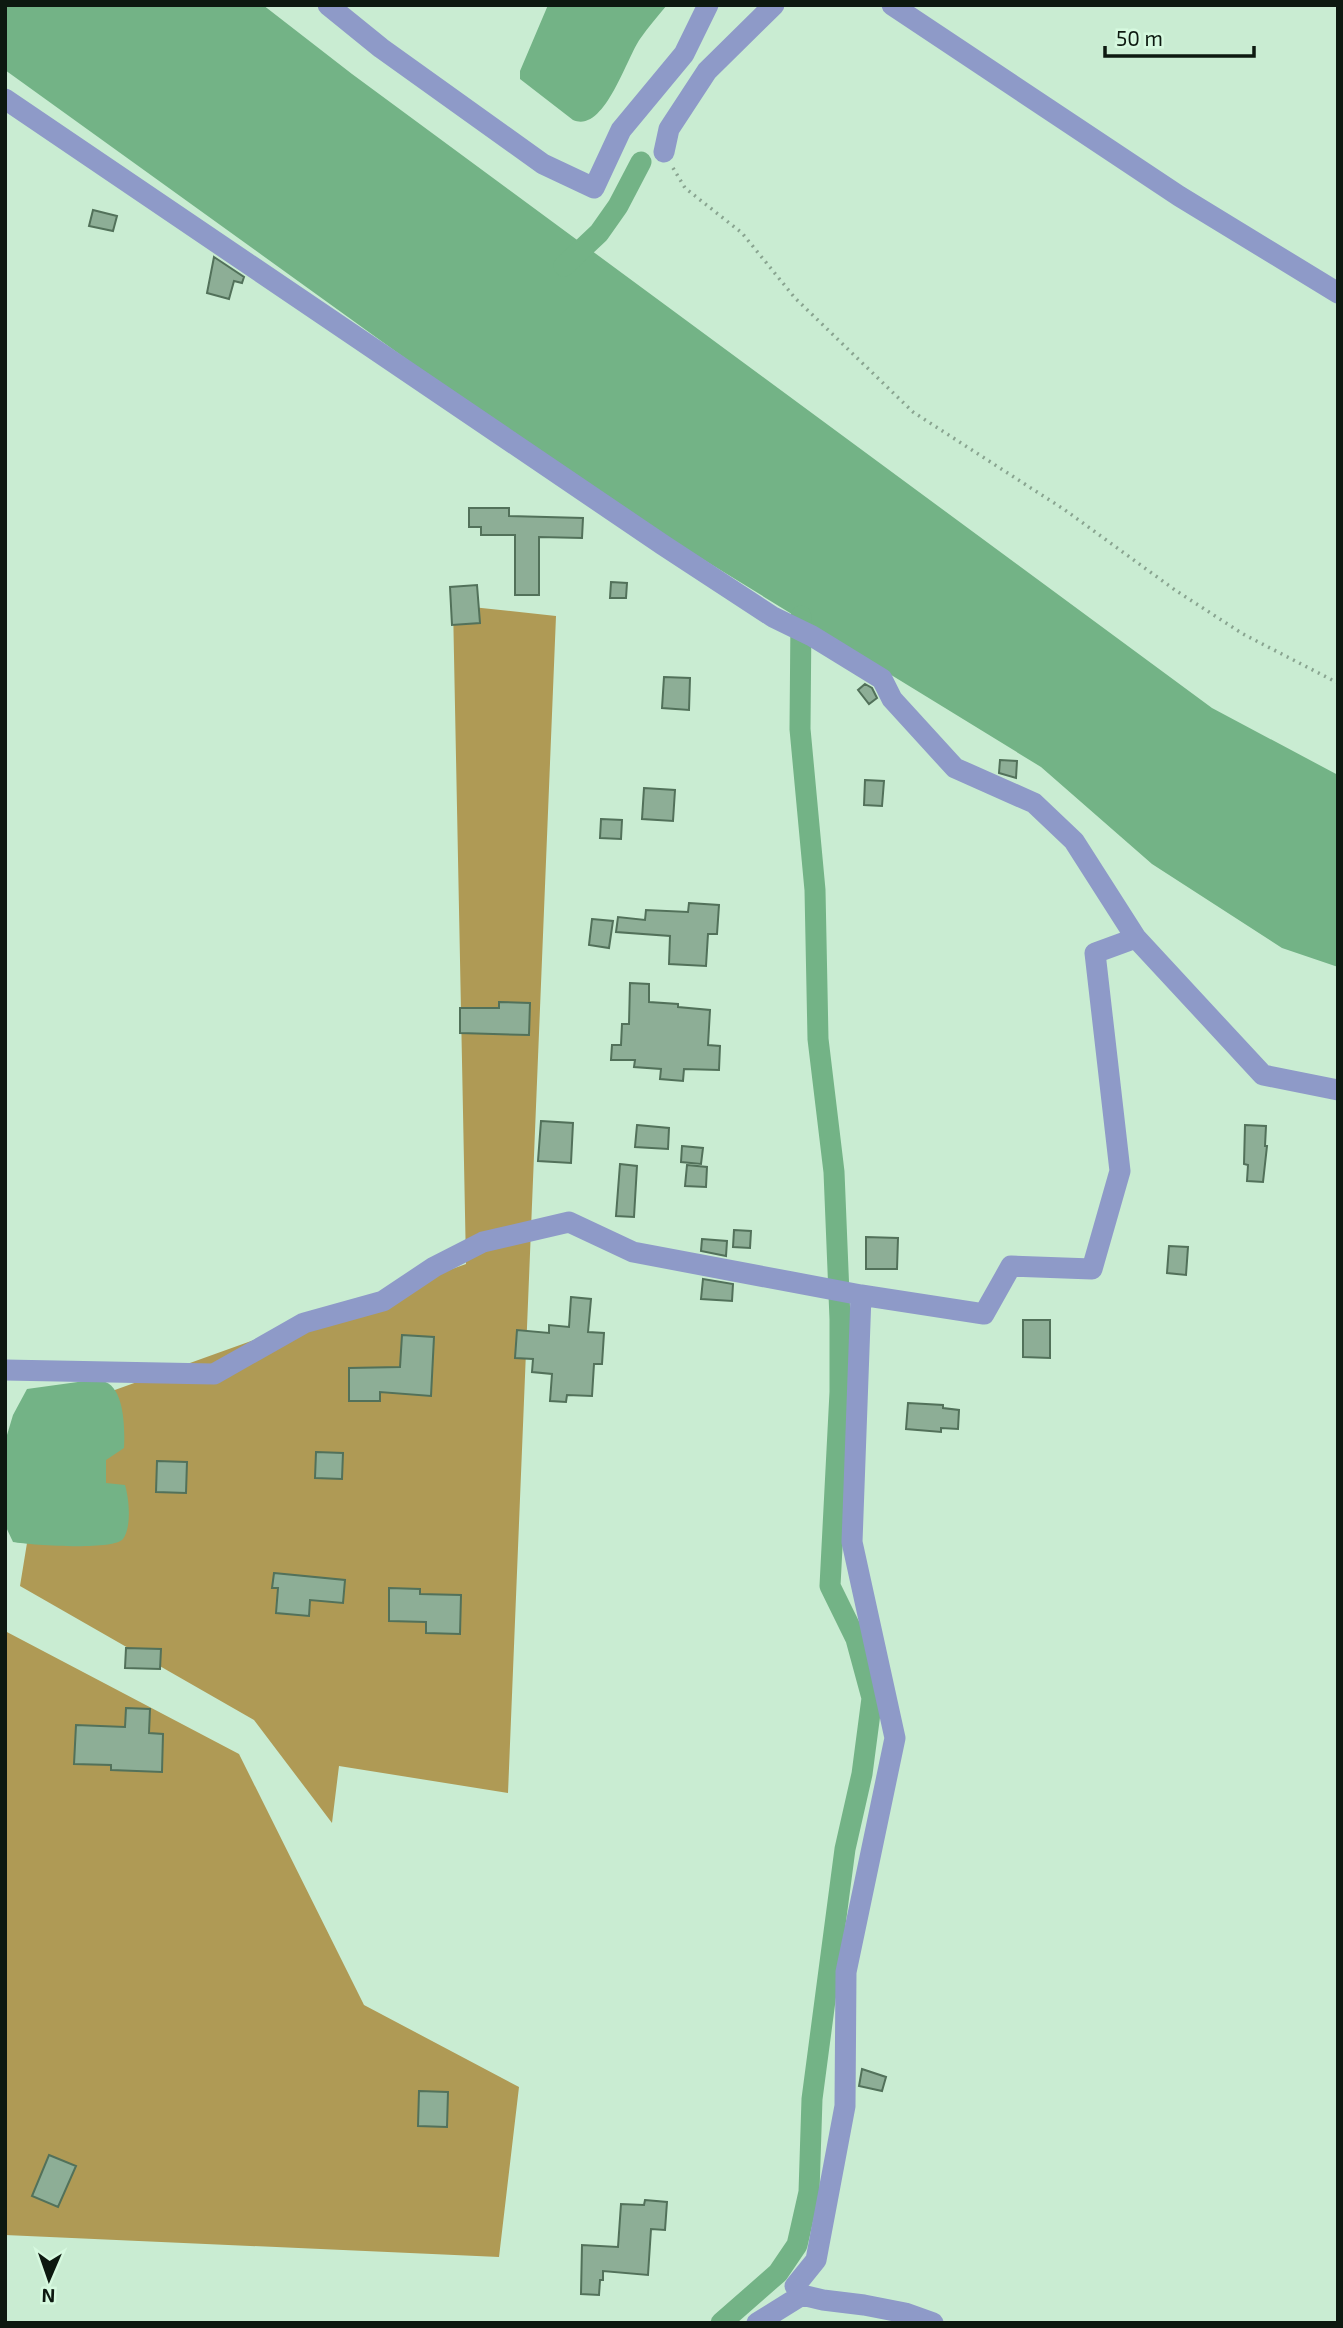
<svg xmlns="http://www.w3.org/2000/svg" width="1343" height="2328" viewBox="0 0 1343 2328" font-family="'Exo 2',sans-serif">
	<rect width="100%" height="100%" fill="#c9ecd2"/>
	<path fill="#af9a55" d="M453,605L556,616L508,1793L339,1766L332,1823L254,1720L20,1586L48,1414L466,1264Z
		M5,1631L239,1754L364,2005L519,2087L499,2257L5,2235Z"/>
	<path fill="#73b386" d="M5,5H263L352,74L1212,708L1338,775V967L1282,948L1152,864L1041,767L577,482L5,70Z
		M548,5H667C658,16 648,27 640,39C626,59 604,134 573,120L520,79V71Z
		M85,1381C90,1381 97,1380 102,1381C125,1385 125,1430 124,1448L106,1460V1483L125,1485C129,1498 132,1527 123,1539C113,1551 30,1545 13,1542L5,1525L7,1435L13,1415L27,1389Z"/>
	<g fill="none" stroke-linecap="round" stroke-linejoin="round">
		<path stroke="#73b386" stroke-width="21" d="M564,266L599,233L618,206L641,162
			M721,2323L778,2273L797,2245L809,2192L812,2099L845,1849L862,1774L872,1698L856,1639L830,1586L840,1392V1319L834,1172L818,1039L815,890L800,729L801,616"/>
	</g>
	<path fill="#8dae96" stroke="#52715a" stroke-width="2" d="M93,210L117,216L113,231L89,226Z
		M214,257L244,277L242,283L234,281L229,299L207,293Z
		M469,508H509V516L583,518L582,538L539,537V595H515V535H481V527H469Z
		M611,582L627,583L626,598H610Z
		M477,585L480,623L452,625L450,587Z
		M664,677L690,678L689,710L662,708Z
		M865,684L872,688L877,698L869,704L858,690Z
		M1000,760L1017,761L1016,778L999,773Z
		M865,780L884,781L882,806L864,805Z
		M644,788L675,790L673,821L642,819Z
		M601,819L622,820L621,839L600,838Z
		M689,903L719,905L717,934H708L706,966L669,964L670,936L616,932L618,917L645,920L646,910L688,912Z
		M592,919L613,921L609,948L589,945Z
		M630,983L649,984V1002L678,1004V1007L710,1010L708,1045L720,1046L719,1070L684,1069L683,1081L660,1079L661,1069L634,1067L635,1060H611L612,1045H621L622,1024H629Z
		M499,1002L530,1003L529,1035L460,1033V1008H499Z
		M541,1121L573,1123L571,1163L538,1161Z
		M637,1125L669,1128L668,1149L635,1147Z
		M1245,1125L1266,1126L1265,1146H1267L1263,1182L1247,1181L1248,1165L1244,1164Z
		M682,1146L703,1148L701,1164L681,1162Z
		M620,1164L637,1166L634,1217L616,1216Z
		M687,1165L707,1167L706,1187L685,1186Z
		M734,1230L751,1231L750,1248L733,1247Z
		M866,1237L898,1238L897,1269H866Z
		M702,1239L727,1241L726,1256L701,1251Z
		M1169,1246L1188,1247L1186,1275L1167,1273Z
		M703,1279L733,1284L732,1301L701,1299Z
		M571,1297L591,1299L588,1332L604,1333L602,1364H594L592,1396L567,1395L566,1402L550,1401L552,1374L532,1372L533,1359L515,1358L517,1330L549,1333V1325L569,1327Z
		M1023,1320H1050V1358L1023,1357Z
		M402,1335L434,1337L431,1396L380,1392V1401H349V1368L400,1367Z
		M908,1403L943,1405V1408L959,1410L958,1429L941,1428V1432L906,1429Z
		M316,1452L343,1453L342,1479L315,1478Z
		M157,1461L187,1462L186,1493L156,1492Z
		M274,1573L345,1580L343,1603L310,1600L309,1616L276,1613L278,1588H272Z
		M389,1588L420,1589V1594L461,1595L460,1634L426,1633V1622L389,1621Z
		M126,1648L161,1649L160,1669L125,1668Z
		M126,1708L150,1709L149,1733L163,1734L162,1772L111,1770V1765L74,1764L76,1725L125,1727Z
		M862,2069L886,2077L882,2091L859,2086Z
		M419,2091L448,2092L447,2127L418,2126Z
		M49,2155L76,2166L58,2207L32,2196Z
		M645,2200L667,2202L665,2230L651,2229L648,2275L603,2271V2280H600L599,2295L581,2294L582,2245L618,2247L621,2204L644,2205Z"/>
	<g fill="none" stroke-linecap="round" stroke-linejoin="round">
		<path stroke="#89a490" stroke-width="3.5" stroke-dasharray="2 5" stroke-linecap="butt" d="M673,168L685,188L742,233L795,298L913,412L1065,510L1175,590L1243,634L1338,683"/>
		<path stroke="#8e9ac8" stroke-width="21" d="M328,5L381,48L543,164L594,188L621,130L684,54L708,5
			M892,5L1179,196L1338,293
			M5,99L663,545L773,617L812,636L882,679L892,699L955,768L1034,803L1074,841L1136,938L1263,1075L1338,1090
			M664,152L669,129L707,71L774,5
			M5,1370L214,1374L304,1323L383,1301L434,1267L483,1242L569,1222L633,1252L861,1295
			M757,2323L802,2295
			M933,2323L905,2313L864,2305L823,2300L802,2295L795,2286L816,2260L845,2106L846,1972L895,1738L852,1542L861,1295L984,1314L1011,1266L1092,1269L1120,1171L1095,953L1136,938"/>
	</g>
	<rect width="1343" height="2328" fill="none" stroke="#0d1910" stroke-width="14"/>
	<g transform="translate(49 2279) rotate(182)" stroke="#d6f9df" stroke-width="5" paint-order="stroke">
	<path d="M0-5L12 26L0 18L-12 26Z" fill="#0d1910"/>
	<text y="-10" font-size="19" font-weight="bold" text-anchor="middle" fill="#0d1910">N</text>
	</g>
	<path d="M1105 46v10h149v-10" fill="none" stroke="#0d1910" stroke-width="3.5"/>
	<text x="1116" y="46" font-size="21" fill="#0d1910" stroke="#d6f9df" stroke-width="5" paint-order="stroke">50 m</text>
</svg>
